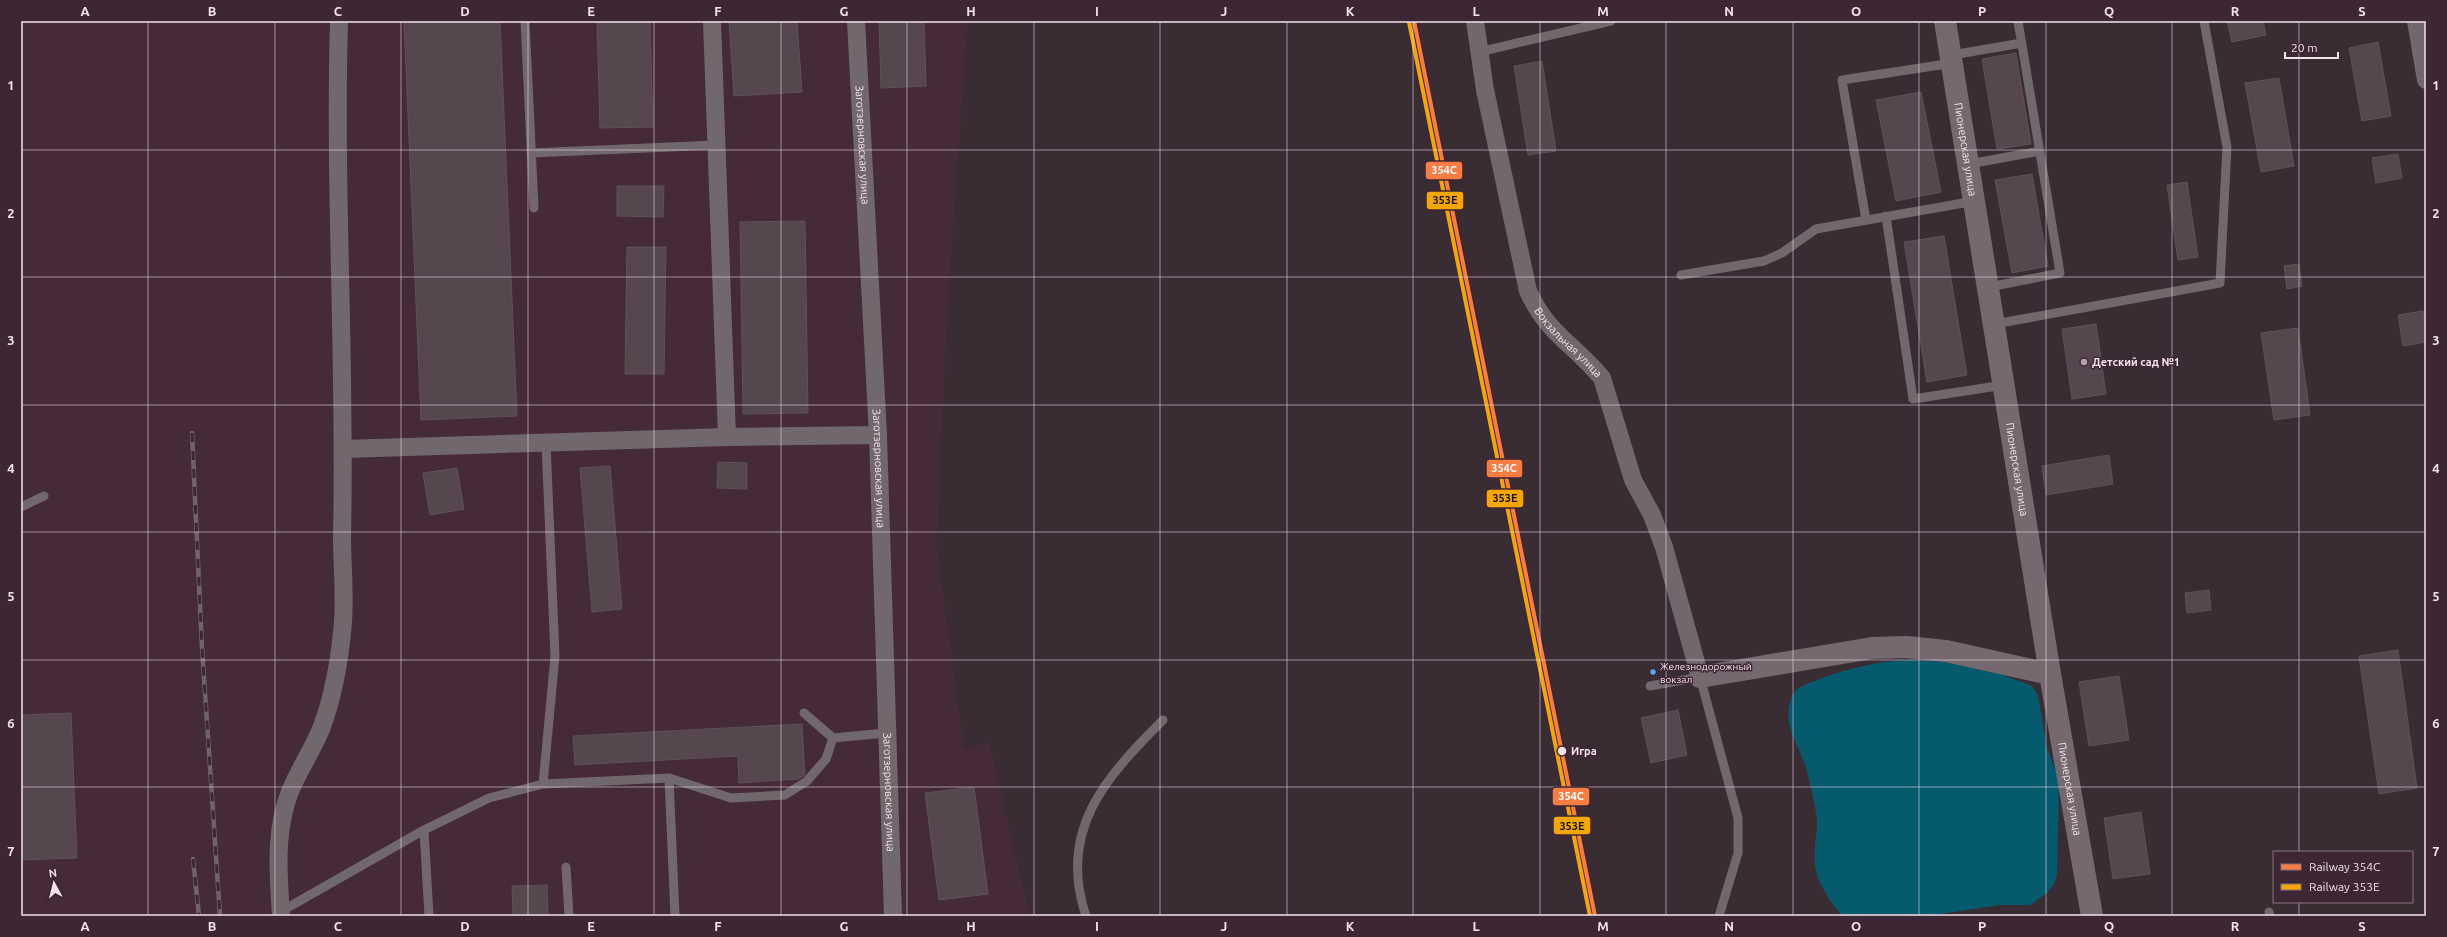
<svg xmlns="http://www.w3.org/2000/svg" width="2447" height="937" viewBox="0 0 2447 937" font-family="Ubuntu,sans-serif">
	<rect width="100%" height="100%" fill="#392c33"/>
	<path fill="#452a39" d="M21,21H968L948,298L937,547L964,749L989,742L1030,916H21Z"/>
	<path fill="#065a6e" d="M1911,660L1945,662L2000,674L2032,686L2038,695L2047,748L2059,779L2057,874L2054,884L2047,893L2030,905H2000L1927,916H1843C1832,906 1822,889 1817,875C1812,859 1816,840 1817,824C1817,811 1810,784 1807,771C1800,745 1778,721 1794,693C1798,686 1810,683 1817,680C1848,668 1878,661 1911,660Z"/>
	<path fill="#56464e" stroke="#5e5258" d="M404,21H500L517,416L421,420Z
		M597,21H650L653,127L600,128Z
		M729,21H797L802,92L734,96Z
		M879,21H924L926,86L881,88Z
		M2227,21H2263L2266,35L2232,42Z
		M2378,42L2391,116L2362,121L2349,48Z
		M2016,53L2031,144L1997,149L1982,59Z
		M1542,61L1556,151L1528,155L1514,66Z
		M2279,78L2294,166L2261,172L2245,83Z
		M1921,92L1941,192L1896,201L1876,100Z
		M2398,154L2402,178L2376,183L2372,158Z
		M2032,174L2048,266L2012,273L1995,180Z
		M2187,182L2198,257L2178,260L2167,185Z
		M617,186H664L663,217L617,216Z
		M805,221L808,413L743,414L740,222Z
		M1944,236L1967,375L1927,382L1904,242Z
		M627,247H666L664,374H625Z
		M2299,264L2302,286L2287,289L2284,266Z
		M2423,311L2426,342L2403,346L2398,315Z
		M2096,324L2106,394L2072,399L2062,329Z
		M2298,328L2310,415L2274,420L2261,333Z
		M2109,455L2113,484L2046,495L2042,466Z
		M718,462L747,463V489L717,488Z
		M610,466L622,609L592,612L580,468Z
		M457,468L464,509L430,515L423,473Z
		M2209,590L2211,610L2187,613L2185,593Z
		M2398,650L2417,788L2379,794L2359,656Z
		M2119,676L2129,740L2089,746L2079,682Z
		M1678,710L1687,755L1651,763L1641,718Z
		M71,713L77,858L21,860V715Z
		M802,724L805,775L798,779L739,783L738,756L575,765L573,736Z
		M974,787L988,894L939,900L925,793Z
		M2141,812L2150,874L2113,879L2104,818Z
		M547,885L548,916H513L512,886Z"/>
	<g fill="none" stroke-linecap="round" stroke-linejoin="round">
		<path stroke="#71686d" stroke-width="9" d="M525,21L534,208
			M1479,52L1611,21
			M1952,55L2022,43
			M531,153L716,145
			M1969,164L2040,151
			M1886,216L1913,399L2004,385
			M1866,220L1842,80L1953,63
			M1681,275L1764,261L1782,253L1816,229L1975,201
			M1989,287L2060,273L2018,21
			M1995,324L2220,283L2227,147L2204,21
			M546,443L555,656L543,784L669,778L675,916
			M21,507L44,496
			M1650,686L1700,677L1738,818V853L1719,916
			M804,713L833,738
			M669,778L731,798L785,795L807,781L826,759L833,738L886,733
			M424,830L429,916
			M566,867L569,916
			M280,912L424,830L489,798L543,784
			M2269,912L2270,916
			M1086,916C1057,830 1106,777 1163,720"/>
		<g stroke="#71686d" stroke-width="18">
			<path d="M712,21L727,437L878,435"/>
			<path id="s1" d="M856,21L878,435L893,916"/>
			<path id="s2" d="M1475,21L1485,90L1528,291C1548,335 1574,344 1602,378L1633,480L1652,515L1664,547L1700,677"/>
			<path d="M2416,21L2426,80"/>
			<path d="M344,449L727,437"/>
			<path d="M281,916C279,880 275,843 285,807C292,779 310,756 321,729C334,695 340,658 343,622C345,594 342,564 342,536C346,364 334,193 339,21"/>
		</g>
		<g stroke="#75696f" stroke-width="22">
			<path id="s3" d="M1945,21L2050,674L2092,916"/>
			<path d="M1700,677L1872,648L1906,647L1946,651L2050,674"/>
		</g>
		<defs>
			<path id="rail" d="M192,433L202,648L220,916
				M193,859L199,916"/>
		</defs>
		<use href="#rail" stroke="#6f6369" stroke-width="4.5"/>
		<use href="#rail" stroke="#3e2734" stroke-width="3" stroke-dasharray="9" stroke-linecap="butt"/>
		<defs>
			<path id="rail-1" d="M1414,21L1595,916"/>
			<path id="rail-2" d="M1409,22L1590,916"/>
		</defs>
		<use href="#rail-1" stroke="#3e2734" stroke-width="7"/>
		<use href="#rail-2" stroke="#3e2734" stroke-width="7"/>
		<use href="#rail-1" stroke="#f77d43" stroke-width="4"/>
		<use href="#rail-2" stroke="#f7a600" stroke-width="4"/>
	</g>
	<path fill="none" stroke="#f3e3eb" stroke-width="1" stroke-opacity="0.55" d="M148,21V916M275,21V916M401,21V916M528,21V916M654,21V916M781,21V916M907,21V916M1034,21V916M1160,21V916M1287,21V916M1413,21V916M1540,21V916M1666,21V916M1793,21V916M1919,21V916M2046,21V916M2172,21V916M2299,21V852M21,150H2426M21,277H2426M21,405H2426M21,532H2426M21,660H2426M21,787H2426M2299,902V916"/>
	<circle fill="#b2a3ab" stroke="#3e2734" stroke-width="1.5" cx="2084" cy="362" r="4"/>
	<circle fill="#5aa8eb" stroke="#3e2734" stroke-width="1.5" cx="1653" cy="672" r="3.5"/>
	<circle fill="#f3e3eb" stroke="#3e2734" stroke-width="1.5" cx="1562" cy="751" r="5"/>
	<g text-anchor="middle" stroke-width="3" stroke-linejoin="round" paint-order="stroke">
		<g font-size="10" fill="#f3e3eb" stroke="#3e2734" text-anchor="start">
			<text x="1660" y="670">Железнодорожный<tspan x="1660" dy="13">вокзал</tspan></text>
		</g>
		<g font-size="11" fill="#f3e3eb" stroke="#3e2734">
			<text dy="4" stroke="none"><textPath href="#s1" startOffset="124">Заготзерновская улица</textPath></text>
			<text dy="4" stroke="none"><textPath href="#s3" startOffset="130">Пионерская улица</textPath></text>
			<text dy="4" stroke="none"><textPath href="#s2" startOffset="341">Вокзальная улица</textPath></text>
			<text dy="4" stroke="none"><textPath href="#s1" startOffset="448">Заготзерновская улица</textPath></text>
			<text dy="4" stroke="none"><textPath href="#s3" startOffset="454">Пионерская улица</textPath></text>
			<text dy="4" stroke="none"><textPath href="#s3" startOffset="778">Пионерская улица</textPath></text>
			<text dy="4" stroke="none"><textPath href="#s1" startOffset="772">Заготзерновская улица</textPath></text>
		</g>
		<g font-size="11" font-weight="bold" fill="#f3e3eb" stroke="#3e2734" text-anchor="start">
			<text x="2092" y="366">Детский сад №1</text>
		</g>
		<g font-size="11" font-weight="bold" fill="#f3e3eb" stroke="#3e2734" text-anchor="start">
			<text x="1571" y="755">Игра</text>
		</g>
	</g>
	<g stroke="#3e2734" stroke-width="1.5">
		<rect x="1425" y="161" width="38" height="19" rx="4" fill="#f77d43"/>
		<rect x="1426" y="191" width="38" height="19" rx="4" fill="#f7a600"/>
		<rect x="1486" y="459" width="37" height="19" rx="4" fill="#f77d43"/>
		<rect x="1486" y="489" width="38" height="19" rx="4" fill="#f7a600"/>
		<rect x="1552" y="787" width="38" height="19" rx="4" fill="#f77d43"/>
		<rect x="1553" y="816" width="38" height="19" rx="4" fill="#f7a600"/>
	</g>
	<g font-size="11" text-anchor="middle" font-weight="bold" fill="#fff">
		<text x="1444" y="174">354С</text>
		<text x="1504" y="472">354С</text>
		<text x="1571" y="800">354С</text>
	</g>
	<g font-size="11" text-anchor="middle" font-weight="bold" fill="#111">
		<text x="1445" y="204">353Е</text>
		<text x="1505" y="502">353Е</text>
		<text x="1572" y="830">353Е</text>
	</g>
	<rect width="2447" height="937" fill="none" stroke="#3e2734" stroke-width="44"/>
	<rect x="2273" y="851" width="140" height="52" fill="#3e2734" stroke="#86727d"/>
	<rect x="2281" y="864" width="20" height="6" fill="#f77d43" stroke="#86727d"/>
	<text x="2309" y="871" font-size="12" fill="#f3e3eb">Railway 354С</text>
	<rect x="2281" y="884" width="20" height="6" fill="#f7a600" stroke="#86727d"/>
	<text x="2309" y="891" font-size="12" fill="#f3e3eb">Railway 353Е</text>
	<g transform="translate(54 883) rotate(353)" stroke="#3e2734" stroke-width="3" paint-order="stroke">
	<path d="M0-3L7 15L0 10L-7 15Z" fill="#f3e3eb"/>
	<text y="-6" font-size="11" font-weight="bold" text-anchor="middle" fill="#f3e3eb">N</text>
	</g>
	<path d="M2285 52v6h53v-6" fill="none" stroke="#f3e3eb" stroke-width="2"/>
	<text x="2291" y="52" font-size="12" fill="#f3e3eb" stroke="#3e2734" stroke-width="3" paint-order="stroke">20 m</text>
	<rect x="22" y="22" width="2403" height="893" fill="none" stroke="#f3e3eb" stroke-width="1.5"/>
	<g font-size="13" text-anchor="middle" font-weight="bold" fill="#f3e3eb">
		<text x="85" y="16">A</text>
		<text x="212" y="16">B</text>
		<text x="338" y="16">C</text>
		<text x="465" y="16">D</text>
		<text x="591" y="16">E</text>
		<text x="718" y="16">F</text>
		<text x="844" y="16">G</text>
		<text x="971" y="16">H</text>
		<text x="1097" y="16">I</text>
		<text x="1224" y="16">J</text>
		<text x="1350" y="16">K</text>
		<text x="1476" y="16">L</text>
		<text x="1603" y="16">M</text>
		<text x="1729" y="16">N</text>
		<text x="1856" y="16">O</text>
		<text x="1982" y="16">P</text>
		<text x="2109" y="16">Q</text>
		<text x="2235" y="16">R</text>
		<text x="2362" y="16">S</text>
		<text x="11" y="90">1</text>
		<text x="2436" y="90">1</text>
		<text x="11" y="218">2</text>
		<text x="2436" y="218">2</text>
		<text x="11" y="345">3</text>
		<text x="2436" y="345">3</text>
		<text x="11" y="473">4</text>
		<text x="2436" y="473">4</text>
		<text x="11" y="601">5</text>
		<text x="2436" y="601">5</text>
		<text x="11" y="728">6</text>
		<text x="2436" y="728">6</text>
		<text x="11" y="856">7</text>
		<text x="2436" y="856">7</text>
		<text x="85" y="931">A</text>
		<text x="212" y="931">B</text>
		<text x="338" y="931">C</text>
		<text x="465" y="931">D</text>
		<text x="591" y="931">E</text>
		<text x="718" y="931">F</text>
		<text x="844" y="931">G</text>
		<text x="971" y="931">H</text>
		<text x="1097" y="931">I</text>
		<text x="1224" y="931">J</text>
		<text x="1350" y="931">K</text>
		<text x="1476" y="931">L</text>
		<text x="1603" y="931">M</text>
		<text x="1729" y="931">N</text>
		<text x="1856" y="931">O</text>
		<text x="1982" y="931">P</text>
		<text x="2109" y="931">Q</text>
		<text x="2235" y="931">R</text>
		<text x="2362" y="931">S</text>
	</g>
</svg>
